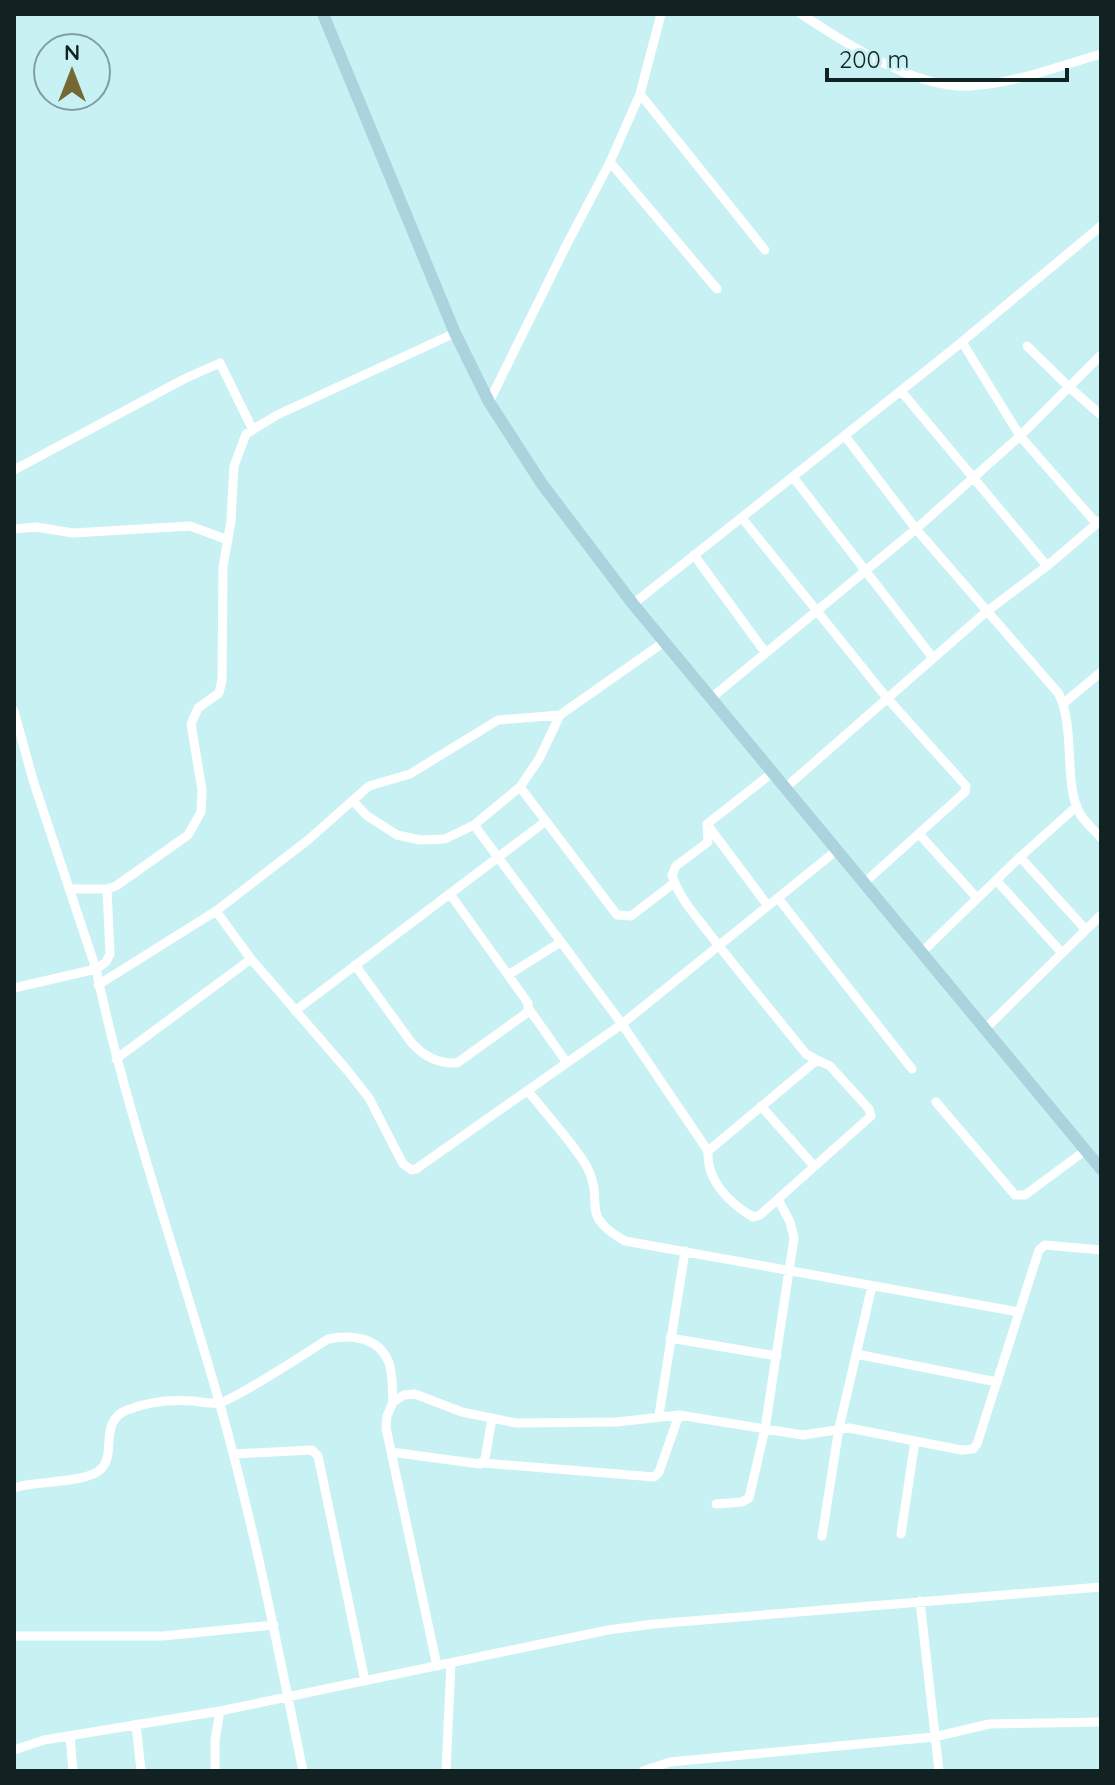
<svg xmlns="http://www.w3.org/2000/svg" width="1115" height="1785" viewBox="0 0 1115 1785" font-family="Quicksand,sans-serif">
	<rect width="100%" height="100%" fill="#c8f1f4"/>
	<g fill="none" stroke-linecap="round" stroke-linejoin="round">
		<path stroke="#fff" stroke-width="9" d="M801,14C845,43 915,89 969,86C1013,84 1059,66 1101,54
			M640,94L765,250
			M610,162L717,289
			M962,342L1020,436L1096,523
			M1027,346L1069,387L1101,415
			M901,391L1047,566
			M489,402L566,246L610,162L640,94L661,14
			M845,436L916,529L1059,694C1076,731 1063,783 1080,814C1085,822 1094,830 1101,838
			M14,470L184,379L220,363L252,428
			M793,477L933,658
			M742,518L887,698L966,786L965,792L864,883
			M14,529L36,527L73,533L190,526L228,540
			M694,555L765,652
			M633,604L952,350L1101,226
			M710,699L916,529L1020,436L1101,355
			M1064,703L1101,672
			M14,711L33,780L96,969L14,988
			M520,787L617,915L631,916L674,883
			M785,788L986,612L1047,566L1101,520
			M354,802L366,815L397,835L420,840L445,839L474,825L520,787L539,759L560,715L664,642
			M474,825L622,1024L708,1151C706,1180 729,1203 753,1217L760,1215L871,1116L869,1109L830,1066L817,1060
			M709,827L768,906
			M919,834L977,898
			M1020,857L1077,806
			M996,880L1062,953
			M69,889H107
			M778,898L912,1069
			M216,911L251,959L347,1070L369,1098L403,1164L412,1170L416,1169L622,1024L837,850
			M922,952L1020,857L1086,930
			M355,965L411,1042C423,1056 439,1064 457,1063L528,1012V1003L450,894
			M508,975L561,942
			M98,985L216,911L308,840L369,786L410,774L498,720L560,715
			M529,1009L567,1063
			M295,1011L546,821
			M986,1028L1101,915
			M116,1059L251,959
			M528,1091C544,1112 575,1145 587,1167C606,1204 577,1214 625,1241L1019,1312
			M936,1102L1015,1195H1025L1086,1150
			M761,1106L814,1166
			M708,1151L817,1060L806,1054C773,1013 740,973 708,932C695,915 678,896 672,875L676,866L708,842L707,824L772,773
			M670,1338L777,1356
			M856,1354L997,1382
			M659,1415L685,1251
			M391,1452L480,1464L485,1459L492,1418
			M233,1454L312,1450L318,1456L365,1681
			M483,1463L654,1477L659,1472L679,1415
			M14,1488C36,1480 88,1484 102,1468C116,1453 99,1421 127,1410C150,1401 170,1399 193,1401C201,1402 210,1404 218,1403C231,1402 311,1350 328,1339C352,1334 379,1337 389,1363C393,1374 392,1390 393,1402
			M716,1504L742,1502L749,1498L765,1429L794,1238L790,1222L778,1199
			M901,1534L915,1441
			M822,1536L839,1428L872,1286
			M920,1601L939,1771
			M14,1636H163L274,1625
			M437,1666L386,1428L387,1416L393,1402L404,1395L415,1394L462,1412L516,1423L617,1422L679,1415L803,1435L849,1428L961,1450L973,1449L977,1444L1039,1250L1045,1245L1101,1250
			M136,1724L141,1771
			M70,1736L73,1771
			M14,1750L44,1740L220,1711L608,1630L654,1624L1101,1587
			M215,1771V1740L220,1711
			M303,1771C278,1649 254,1525 220,1405C179,1259 127,1117 96,969L106,962L110,954L107,889L116,886L188,835L201,812L202,790L191,724L198,708L219,693L222,680L223,567L231,521L234,466L246,434L277,415L455,333
			M446,1771L451,1663
			M643,1771L670,1762L934,1737L989,1724L1101,1722"/>
		<path stroke="#abd3dd" stroke-width="12" d="M323,14L455,333L489,402L542,484L633,604L1101,1169"/>
	</g>
	<rect width="1115" height="1785" fill="none" stroke="#122223" stroke-width="32"/>
	<g transform="translate(72 72)"><circle r="38" fill="#c8f1f4" stroke="#7f9ea0" stroke-width="2"/>
	<path d="M0-6L14 30L0 20L-14 30Z" fill="#756835"/>
	<text y="-12" font-size="22" font-weight="bold" text-anchor="middle" fill="#122223">N</text>
	</g>
	<path d="M827 68v12h240v-12" fill="none" stroke="#122223" stroke-width="4"/>
	<text x="839" y="68" font-size="24" fill="#122223" stroke="#c8f1f4" stroke-width="6" paint-order="stroke">200 m</text>
</svg>
